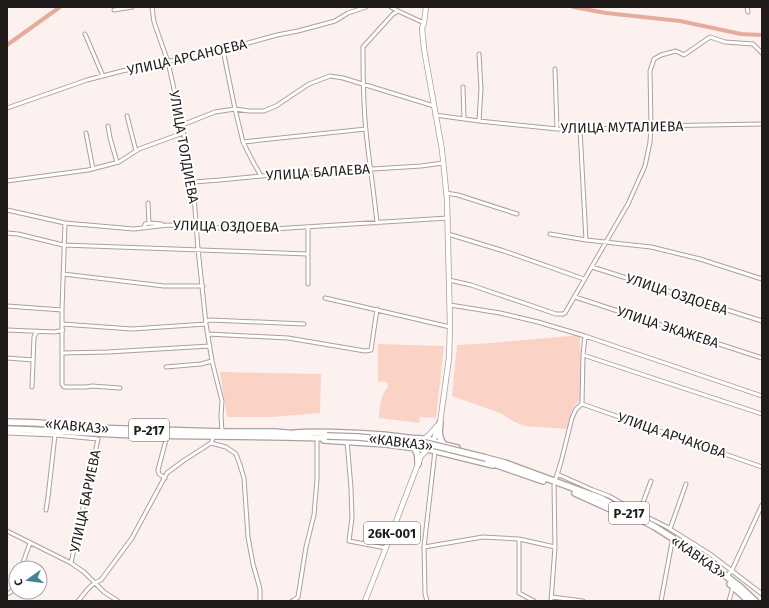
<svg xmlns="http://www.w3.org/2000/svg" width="769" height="608" viewBox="0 0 769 608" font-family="'Fira Sans',sans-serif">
	<rect width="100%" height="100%" fill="#fcf1ee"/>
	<path fill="#fad2c6" d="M580,335L582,398L573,407L567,429L524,426L515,422L500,413L452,396L457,345L492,343Z
		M378,344L444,346L436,418L420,417L419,423L379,418C380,410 380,394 387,389L388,384L384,381L378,382Z
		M220,372L321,374L320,413L272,417H227Z"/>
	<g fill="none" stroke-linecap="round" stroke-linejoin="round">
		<path stroke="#e6ac9b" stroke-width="4" d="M573,7L606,13L680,21L741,34L762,35
			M7,45L60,7"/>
		<defs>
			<path id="minor" d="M152,7L154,22L168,62L182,125L193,182L198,249L206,324L212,361L222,401L221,416L222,432
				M391,7L398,11L424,23
				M747,7L748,12
				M114,10L132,7
				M85,34L103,76
				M223,50L235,109L243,142L252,160L261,176
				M479,54L481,89L479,121
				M555,69L557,129
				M463,87L464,119
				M7,108L87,80L122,71L223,50L277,35L298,31L335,21L348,13L366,7
				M435,115L479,121L557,129L580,130L651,126L762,124
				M127,116L136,151
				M182,125L215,112L235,109L249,111H264L276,106L309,84L330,76L343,78L434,106
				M108,126L110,138L117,162
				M580,130L586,240L651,247L700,259L762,279
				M86,133L93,169
				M243,142L366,129
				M7,181L88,170L119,162L139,149L183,133
				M193,182L220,180L261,176L421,166L443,163
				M446,193L458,195L517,214
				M148,203L149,223
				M7,210L65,223L134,229L168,225L257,230L448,218
				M65,223L62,310V384L64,387H86L92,386L120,388
				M377,223C374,192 369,162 366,131C363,103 363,75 363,47L393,14L398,11
				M144,228L145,224L150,223L162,224
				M7,233L18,234L63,245L308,254
				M448,234L504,251L584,279
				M550,234L586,240
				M592,267L762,321
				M63,274L164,286H203
				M449,280L471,285L556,314H563L565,313L628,204L645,166L650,142L651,126L650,71L654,59L661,55L676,51L684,55L710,37L725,42L753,44L762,53
				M308,284V227
				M575,297L762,358
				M325,298L450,327
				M450,305L500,313L538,322L585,336L762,396
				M7,306L62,310
				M206,321L211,320L304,324
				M62,324L132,329L206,324
				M7,330L55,332L63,330
				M208,334L288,338L365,351L371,350L377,309
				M62,353L108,352L210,346
				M583,355L762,414
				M7,358L33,360
				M166,367L201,364L212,361
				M32,387L34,337L37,331
				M582,404L762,467
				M7,433L55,435L98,439L71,563
				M347,441L351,488L352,518L349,541L386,548
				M211,443L226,447L236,454L240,465L244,478L248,537L253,564L260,589V601
				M557,474L593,490L609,496L639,513L667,527L710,554L762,594
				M165,478L159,474L158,470L166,440
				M555,481L561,462L572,418L576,409L582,404L583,355L585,336
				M46,510L48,497L55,435
				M639,513L651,481
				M670,529L686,484
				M7,531L71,563L84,572L104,592L118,601
				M519,539V593L534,601
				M424,547L483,537L519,539L555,547
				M21,568L30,543
				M727,576L732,570L762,505
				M7,594L11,592L16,583
				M552,597L583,601
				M78,601C86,592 90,584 101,580L132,538L167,473L183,461L211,443L214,436
				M292,601L294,600L298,597L306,547L314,515L317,479V440
				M427,601L425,594L424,547L435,451
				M551,601L555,547L554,485
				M661,601L672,542
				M729,601L732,590L735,588"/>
			<path id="major" d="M426,7L424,23L422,28L424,49L442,150L447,200L450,325L449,358L440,423L432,444
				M421,441L429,435L437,426
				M365,601L392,532L418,464L421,456L428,449"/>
			<path id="highway" d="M7,422L39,423L90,428L223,432H274L298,434
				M440,423C439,431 438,438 444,445
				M7,429L55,431L134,435L286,437L327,438
				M295,433C324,431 353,433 383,435C396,436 409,439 423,439
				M428,439L440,444L457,448
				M324,440L386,444L424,449
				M414,448C418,453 418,457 418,464
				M428,449L493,465
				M486,458L505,463L600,498L655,527L693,551L739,586L755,601
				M491,463L543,481
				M575,493L628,517
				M730,584L749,601"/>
		</defs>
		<use href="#minor" stroke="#aba09d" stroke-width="5"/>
		<use href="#major" stroke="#aba09d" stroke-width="6"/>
		<use href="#highway" stroke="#aba09d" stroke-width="8"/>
		<use href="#minor" stroke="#fff" stroke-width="3"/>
		<use href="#major" stroke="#fff" stroke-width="4.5"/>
		<use href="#highway" stroke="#fff" stroke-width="5.5"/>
		<defs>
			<path id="highway-bridge" d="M327,436L358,437L425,443L486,458"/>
		</defs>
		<use href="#highway-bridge" stroke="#aba09d" stroke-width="8" stroke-linecap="butt"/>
		<use href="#highway-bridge" stroke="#fff" stroke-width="5.5"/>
	</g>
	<g text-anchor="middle" stroke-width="4" stroke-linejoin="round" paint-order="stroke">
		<g fill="#fff" stroke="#63605f" stroke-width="1">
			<rect x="129" y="419" width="40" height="22" rx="3"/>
			<rect x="609" y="502" width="40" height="22" rx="3"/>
			<rect x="364" y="522" width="56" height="22" rx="3"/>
		</g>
		<g font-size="13" font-weight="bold" fill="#201c1b">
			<text x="149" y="435">Р-217</text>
			<text x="629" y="518">Р-217</text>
			<text x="392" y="538">26К-001</text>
		</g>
		<g font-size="14" fill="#201c1b" stroke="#fff">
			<text transform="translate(187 57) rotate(-13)" y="5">УЛИЦА АРСАНОЕВА</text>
			<text transform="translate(622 127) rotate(-1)" y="5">УЛИЦА МУТАЛИЕВА</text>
			<text transform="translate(184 147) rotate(80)" y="5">УЛИЦА ТОЛДИЕВА</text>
			<text transform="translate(318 172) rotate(-4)" y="5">УЛИЦА БАЛАЕВА</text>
			<text transform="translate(226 226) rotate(1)" y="5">УЛИЦА ОЗДОЕВА</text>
			<text transform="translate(677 294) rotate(18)" y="5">УЛИЦА ОЗДОЕВА</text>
			<text transform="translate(668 327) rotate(18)" y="5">УЛИЦА ЭКАЖЕВА</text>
			<text transform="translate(77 426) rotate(5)" y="5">«КАВКАЗ»</text>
			<text transform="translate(672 435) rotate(19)" y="5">УЛИЦА АРЧАКОВА</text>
			<text transform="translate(401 442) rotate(7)" y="5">«КАВКАЗ»</text>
			<text transform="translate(85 501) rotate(-78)" y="5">УЛИЦА БАРИЕВА</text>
			<text transform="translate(699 557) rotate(35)" y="5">«КАВКАЗ»</text>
		</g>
	</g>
	<rect width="769" height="608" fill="none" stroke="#201c1b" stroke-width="16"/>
	<g transform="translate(28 580) rotate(256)"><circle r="19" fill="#ffffff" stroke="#a6a4a4"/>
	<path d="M0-3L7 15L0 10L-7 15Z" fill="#408393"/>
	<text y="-6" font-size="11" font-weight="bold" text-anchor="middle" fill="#201c1b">С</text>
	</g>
</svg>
